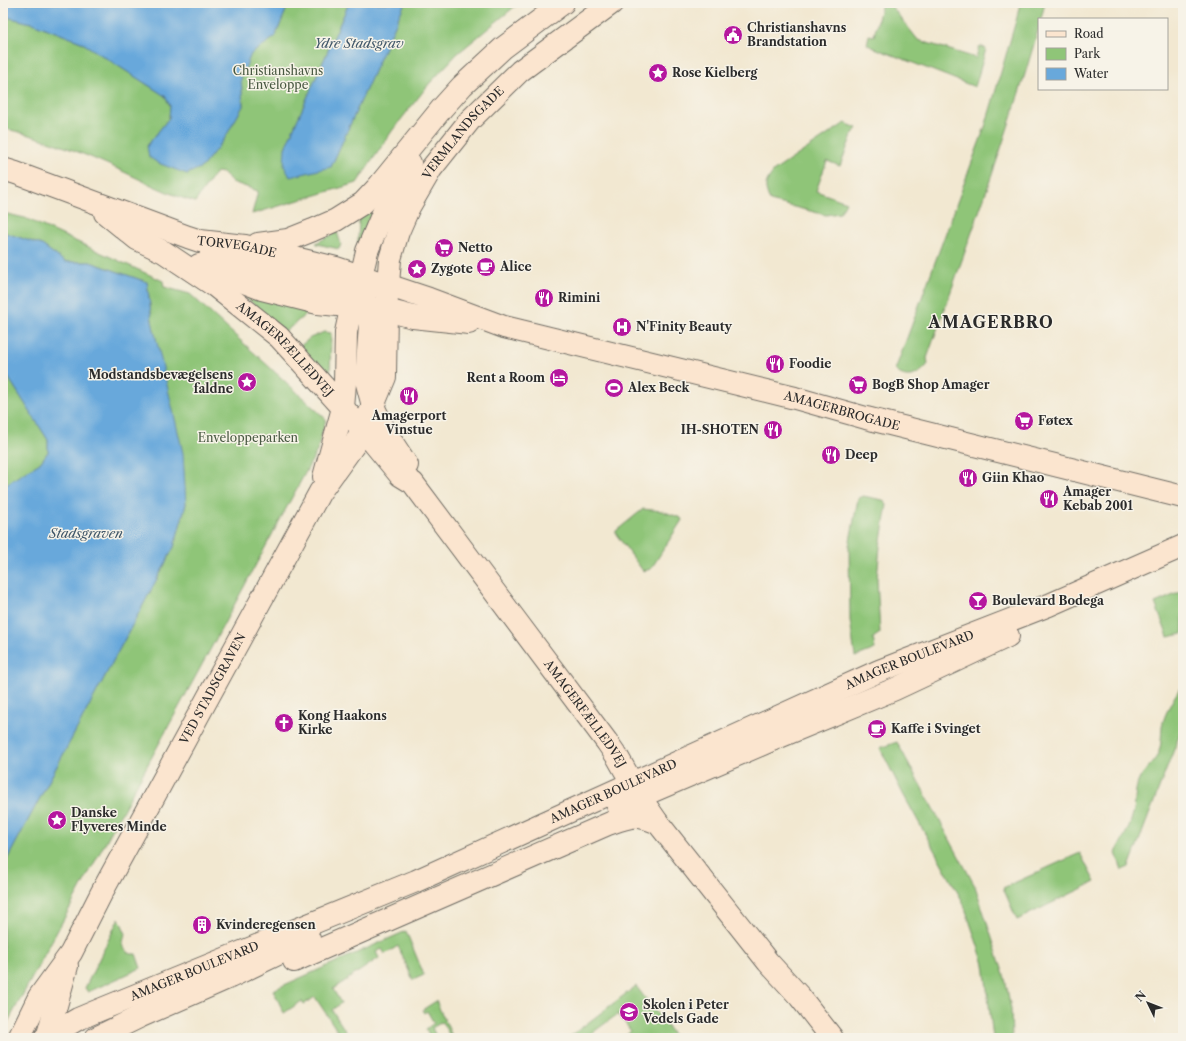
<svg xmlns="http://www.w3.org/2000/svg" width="1186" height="1041" viewBox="0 0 1186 1041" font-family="'Libre Caslon Text',serif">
	<rect width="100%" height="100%" fill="#f7f3e8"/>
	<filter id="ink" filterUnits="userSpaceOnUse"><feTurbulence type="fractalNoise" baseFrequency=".025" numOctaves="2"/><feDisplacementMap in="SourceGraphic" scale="8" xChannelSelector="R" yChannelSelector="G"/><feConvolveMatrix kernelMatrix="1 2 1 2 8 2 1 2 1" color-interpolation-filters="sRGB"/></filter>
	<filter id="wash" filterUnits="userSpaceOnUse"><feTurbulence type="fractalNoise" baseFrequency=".012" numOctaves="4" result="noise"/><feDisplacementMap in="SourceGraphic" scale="16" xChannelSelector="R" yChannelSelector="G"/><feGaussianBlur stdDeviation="0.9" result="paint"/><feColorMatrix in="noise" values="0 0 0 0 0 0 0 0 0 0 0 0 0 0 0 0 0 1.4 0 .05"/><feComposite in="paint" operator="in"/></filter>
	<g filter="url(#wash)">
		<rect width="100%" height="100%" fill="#f2e8d1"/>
		<path fill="#8fc578" stroke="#5d7852" d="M289,3H349L285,148L331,167L405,3H519L457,54L429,84L392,131L357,183L252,214L258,191L232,182L224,173L216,172L195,202C163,193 133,175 102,162C70,148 36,136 3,128V16L35,24L81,42L165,96L170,106L169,118L147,146L202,167L225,138L243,106L241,78L251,53L275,37Z
			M882,3H889L918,40L976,58L979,47L981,46L986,49L975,87L872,47L867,44L869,35L874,36Z
			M1020,3H1045L1041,19H1039V27C1007,139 966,248 927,358L928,364C919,376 906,381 895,370L904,346L986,124L1017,17Z
			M845,123L857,128L852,135L840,166L827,161L816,191L846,202L840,213L826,215L770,201C764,186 764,184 774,171Z
			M376,203L362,243L358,242L359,218Z
			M3,213L25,218L163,281L164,287L190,294L326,419L317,451L217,637L3,1031V867L174,547L186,504L152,321L147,282L90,262H65L42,245L3,232Z
			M337,232L341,244L339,249L317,244L316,243Z
			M235,288L319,314H306L285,332Z
			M324,332L331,333L330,378L299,347L310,338Z
			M3,369L48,440V452L40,463L3,486Z
			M863,496L883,500L887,505L880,546L877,579L880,633L873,638L875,649L855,657L850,620L849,546L858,499Z
			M643,509L662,511L681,518L682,520L651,569L643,571L616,534V531Z
			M1183,591V634L1168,637L1155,603Z
			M1183,684V726L1129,867L1122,870L1116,853C1121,841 1129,830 1132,817C1137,804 1133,790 1140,778C1144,770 1153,764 1157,756C1162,747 1161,736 1162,726C1165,712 1175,695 1183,684Z
			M897,742L975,886L1005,978L1011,1009L1012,1038H993L984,964L963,902L903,794L880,748Z
			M1080,853L1095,882L1017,920L1003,888Z
			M119,918L126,934C121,943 122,948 131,954H136L141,968L88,992L85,988Z
			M406,931L424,975L413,980L398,946L385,954L382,949L376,952L379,958L333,989L341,1003L332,1010L350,1038H342L315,997L304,1004L302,1001L284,1013L273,990Z
			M636,986L676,1038H623L631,1031L618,1014L585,1038H568Z
			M436,1001L453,1038H451L442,1022L432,1028L437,1038H431L426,1029L434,1023L427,1011L424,1013L422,1010Z"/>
		<path fill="#68a8db" stroke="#4a6a83" d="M3,3H289L275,37L251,54L241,78L243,106L225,138L202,167L187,174L158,163L149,157L147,146L169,118L170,106L165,96L81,42L35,24L3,16Z
			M349,3H405L331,167L290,177L284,166L285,148Z
			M3,232L42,245L65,262H90L147,282L152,321L183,453L186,504L174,547L3,867V486L40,463L48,452V440L3,369Z"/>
	</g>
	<g filter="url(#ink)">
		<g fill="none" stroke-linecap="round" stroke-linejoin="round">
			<defs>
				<g id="secondary">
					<path id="s1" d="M3,169L16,173L188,237L200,241L245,246L336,268L429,299L504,327L795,398L866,418L1183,497"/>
					<path id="s2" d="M105,213L137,239L164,252L215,286L279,337L363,430L400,475L413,483L607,742L618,758L640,797L658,823L768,962L800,997L832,1038"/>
					<path d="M258,244L288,240L313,230L336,220L363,203L378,187L443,107L462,86L503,48L563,3"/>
					<path d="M210,257L342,289L355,291L370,288"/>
					<path d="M199,265L262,289L318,303L386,310L413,317L469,323"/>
					<path d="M364,294L370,325L366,380L373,406L386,433L407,465"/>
					<path d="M324,477L343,408L345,383L346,332L355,291L364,264L367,251L383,213L410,163"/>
					<path d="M618,806L772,740L895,689L1008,636"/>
					<path d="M294,961L608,824C630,816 635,813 658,823"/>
					<path id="s3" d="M19,1038L39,997L71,953L102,892L320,492L356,442L373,406L385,377L386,310L390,259L398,232L409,207L431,169L470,120L520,71L612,3"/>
					<path id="s4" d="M45,1038L78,1019L97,1011L416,881L879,671L1049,605L1183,546"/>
					<path d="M47,1038L67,966"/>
					<path d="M96,1038L139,1017L230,977L309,939"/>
				</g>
			</defs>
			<use href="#secondary" stroke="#716d65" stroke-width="24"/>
			<use href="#secondary" stroke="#fbe5cf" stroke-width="22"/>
		</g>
	</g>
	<defs>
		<symbol id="civic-disc" viewBox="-11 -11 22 22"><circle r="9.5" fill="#b5179e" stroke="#f7f3e8"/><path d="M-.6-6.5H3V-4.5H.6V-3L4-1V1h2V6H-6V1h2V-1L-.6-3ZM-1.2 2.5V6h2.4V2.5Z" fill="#fff"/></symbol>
		<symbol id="sight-disc" viewBox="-11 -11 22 22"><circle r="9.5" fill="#b5179e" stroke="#f7f3e8"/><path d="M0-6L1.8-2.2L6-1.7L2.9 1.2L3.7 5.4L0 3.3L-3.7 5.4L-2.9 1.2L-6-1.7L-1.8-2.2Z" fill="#fff"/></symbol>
		<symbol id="supermarket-disc" viewBox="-11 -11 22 22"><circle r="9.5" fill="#b5179e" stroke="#f7f3e8"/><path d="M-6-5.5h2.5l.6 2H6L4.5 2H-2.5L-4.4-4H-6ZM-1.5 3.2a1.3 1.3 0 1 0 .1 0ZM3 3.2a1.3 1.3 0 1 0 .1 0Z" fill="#fff"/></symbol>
		<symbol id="cafe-disc" viewBox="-11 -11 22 22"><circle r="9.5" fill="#b5179e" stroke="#f7f3e8"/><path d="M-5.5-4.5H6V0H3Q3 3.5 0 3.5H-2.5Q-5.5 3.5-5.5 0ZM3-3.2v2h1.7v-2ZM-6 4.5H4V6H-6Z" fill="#fff"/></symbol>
		<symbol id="restaurant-disc" viewBox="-11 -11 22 22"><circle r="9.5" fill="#b5179e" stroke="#f7f3e8"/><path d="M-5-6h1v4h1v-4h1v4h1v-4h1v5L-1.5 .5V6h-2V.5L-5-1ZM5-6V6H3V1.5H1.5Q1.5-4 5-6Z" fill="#fff"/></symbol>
		<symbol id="hospital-disc" viewBox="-11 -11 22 22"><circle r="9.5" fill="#b5179e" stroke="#f7f3e8"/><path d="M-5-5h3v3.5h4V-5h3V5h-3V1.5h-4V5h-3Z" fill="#fff"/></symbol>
		<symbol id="hotel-disc" viewBox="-11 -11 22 22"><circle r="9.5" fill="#b5179e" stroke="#f7f3e8"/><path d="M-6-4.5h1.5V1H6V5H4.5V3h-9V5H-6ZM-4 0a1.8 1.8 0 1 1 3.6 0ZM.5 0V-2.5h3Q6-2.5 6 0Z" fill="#fff"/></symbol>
		<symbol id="stadium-disc" viewBox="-11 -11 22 22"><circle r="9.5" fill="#b5179e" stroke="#f7f3e8"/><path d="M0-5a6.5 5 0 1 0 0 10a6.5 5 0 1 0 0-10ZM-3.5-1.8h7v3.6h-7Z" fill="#fff"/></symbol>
		<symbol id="bar-disc" viewBox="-11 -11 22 22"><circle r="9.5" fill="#b5179e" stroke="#f7f3e8"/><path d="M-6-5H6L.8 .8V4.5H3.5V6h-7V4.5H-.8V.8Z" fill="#fff"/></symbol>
		<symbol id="church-disc" viewBox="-11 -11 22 22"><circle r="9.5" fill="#b5179e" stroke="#f7f3e8"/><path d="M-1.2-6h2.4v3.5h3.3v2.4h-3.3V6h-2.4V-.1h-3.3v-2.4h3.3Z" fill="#fff"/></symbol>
		<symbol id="building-disc" viewBox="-11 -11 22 22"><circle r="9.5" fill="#b5179e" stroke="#f7f3e8"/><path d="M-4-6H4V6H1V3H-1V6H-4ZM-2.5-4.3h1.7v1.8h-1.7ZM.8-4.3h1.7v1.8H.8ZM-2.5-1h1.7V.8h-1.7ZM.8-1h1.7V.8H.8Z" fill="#fff"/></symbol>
		<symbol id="school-disc" viewBox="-11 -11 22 22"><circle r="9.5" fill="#b5179e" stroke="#f7f3e8"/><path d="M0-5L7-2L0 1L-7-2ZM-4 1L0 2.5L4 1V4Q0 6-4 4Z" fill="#fff"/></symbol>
	</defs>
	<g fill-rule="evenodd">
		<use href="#civic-disc" x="722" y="24" width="22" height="22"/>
		<use href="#sight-disc" x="647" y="62" width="22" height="22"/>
		<use href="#supermarket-disc" x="433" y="237" width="22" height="22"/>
		<use href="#cafe-disc" x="475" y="256" width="22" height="22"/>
		<use href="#sight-disc" x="406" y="258" width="22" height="22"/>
		<use href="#restaurant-disc" x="533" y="287" width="22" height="22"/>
		<use href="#hospital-disc" x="611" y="316" width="22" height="22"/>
		<use href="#restaurant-disc" x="764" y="353" width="22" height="22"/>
		<use href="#hotel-disc" x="548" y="367" width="22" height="22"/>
		<use href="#sight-disc" x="236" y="371" width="22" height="22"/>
		<use href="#supermarket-disc" x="847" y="374" width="22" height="22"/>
		<use href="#stadium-disc" x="603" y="377" width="22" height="22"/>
		<use href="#restaurant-disc" x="398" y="385" width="22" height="22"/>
		<use href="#supermarket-disc" x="1013" y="410" width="22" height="22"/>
		<use href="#restaurant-disc" x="762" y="419" width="22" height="22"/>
		<use href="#restaurant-disc" x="820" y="444" width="22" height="22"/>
		<use href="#restaurant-disc" x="957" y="467" width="22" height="22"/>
		<use href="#restaurant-disc" x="1038" y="488" width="22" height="22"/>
		<use href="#bar-disc" x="967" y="590" width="22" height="22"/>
		<use href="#church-disc" x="273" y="712" width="22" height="22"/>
		<use href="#cafe-disc" x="866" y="718" width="22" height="22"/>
		<use href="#sight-disc" x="46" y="809" width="22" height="22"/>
		<use href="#building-disc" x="191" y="914" width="22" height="22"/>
		<use href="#school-disc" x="618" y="1001" width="22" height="22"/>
	</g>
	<g text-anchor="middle" stroke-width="3" stroke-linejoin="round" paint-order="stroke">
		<g font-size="12" font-weight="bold" fill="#2b2b2b" stroke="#f7f3e8" text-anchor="start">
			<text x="747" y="32">Christianshavns<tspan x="747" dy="14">Brandstation</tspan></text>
			<text x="672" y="77">Rose Kielberg</text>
			<text x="458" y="252">Netto</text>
			<text x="500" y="271">Alice</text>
			<text x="431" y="273">Zygote</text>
			<text x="558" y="302">Rimini</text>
			<text x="636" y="331">N'Finity Beauty</text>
			<text x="789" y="368">Foodie</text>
			<text x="233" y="379" text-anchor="end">Modstandsbevægelsens<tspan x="233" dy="14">faldne</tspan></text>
			<text x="545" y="382" text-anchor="end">Rent a Room</text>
			<text x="872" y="389">BogB Shop Amager</text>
			<text x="628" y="392">Alex Beck</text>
			<text x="409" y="420" text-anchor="middle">Amagerport<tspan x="409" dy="14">Vinstue</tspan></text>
			<text x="1038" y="425">Føtex</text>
			<text x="759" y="434" text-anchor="end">IH-SHOTEN</text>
			<text x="845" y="459">Deep</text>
			<text x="982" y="482">Giin Khao</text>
			<text x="1063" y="496">Amager<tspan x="1063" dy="14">Kebab 2001</tspan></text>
			<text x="992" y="605">Boulevard Bodega</text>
			<text x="298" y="720">Kong Haakons<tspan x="298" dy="14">Kirke</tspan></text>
			<text x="891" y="733">Kaffe i Svinget</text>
			<text x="71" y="817">Danske<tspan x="71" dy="14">Flyveres Minde</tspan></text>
			<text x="216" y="929">Kvinderegensen</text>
			<text x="643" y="1009">Skolen i Peter<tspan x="643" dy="14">Vedels Gade</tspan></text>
		</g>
		<g font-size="12" fill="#495942" stroke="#f7f3e8">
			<text x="278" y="75">Christianshavns<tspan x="278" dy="14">Enveloppe</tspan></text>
			<text x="248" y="442">Enveloppeparken</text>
		</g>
		<g font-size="12" fill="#2b2b2b" stroke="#f7f3e8">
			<text dy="4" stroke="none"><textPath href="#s3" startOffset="1023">VERMLANDSGADE</textPath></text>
			<text dy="4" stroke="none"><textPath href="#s1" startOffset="247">TORVEGADE</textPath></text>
			<text dy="4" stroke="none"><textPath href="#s2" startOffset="227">AMAGERFÆLLEDVEJ</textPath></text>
			<text dy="4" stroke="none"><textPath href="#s1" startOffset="875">AMAGERBROGADE</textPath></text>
			<text dy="4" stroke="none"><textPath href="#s4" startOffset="944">AMAGER BOULEVARD</textPath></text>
			<text dy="4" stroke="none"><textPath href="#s3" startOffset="400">VED STADSGRAVEN</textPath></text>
			<text dy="4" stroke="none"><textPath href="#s2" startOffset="701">AMAGERFÆLLEDVEJ</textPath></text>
			<text dy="4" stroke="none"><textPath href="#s4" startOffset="620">AMAGER BOULEVARD</textPath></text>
			<text dy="4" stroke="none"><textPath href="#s4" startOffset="164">AMAGER BOULEVARD</textPath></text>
		</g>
		<g font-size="13" font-style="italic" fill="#405769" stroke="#f7f3e8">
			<text x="359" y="48">Ydre Stadsgrav</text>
			<text x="86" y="538">Stadsgraven</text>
		</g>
		<g font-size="16" font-weight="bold" letter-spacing="1" fill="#2b2b2b" stroke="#f7f3e8">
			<text x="991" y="328">AMAGERBRO</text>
		</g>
	</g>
	<rect width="1186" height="1041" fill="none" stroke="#f7f3e8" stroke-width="16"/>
	<rect x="1038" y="18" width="130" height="72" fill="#f7f3e8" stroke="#a5a39c"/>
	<rect x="1046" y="31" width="20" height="6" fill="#fbe5cf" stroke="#a5a39c"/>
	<text x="1074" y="38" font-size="12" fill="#2b2b2b">Road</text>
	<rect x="1046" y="48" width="20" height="12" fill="#8fc578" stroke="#a5a39c"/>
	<text x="1074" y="58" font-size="12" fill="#2b2b2b">Park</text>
	<rect x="1046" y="68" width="20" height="12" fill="#68a8db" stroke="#a5a39c"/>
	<text x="1074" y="78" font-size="12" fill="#2b2b2b">Water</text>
	<g transform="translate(1148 1003) rotate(313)" stroke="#f7f3e8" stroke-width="3" paint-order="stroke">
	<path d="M0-3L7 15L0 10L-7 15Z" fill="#2b2b2b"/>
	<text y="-6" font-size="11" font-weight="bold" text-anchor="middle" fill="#2b2b2b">N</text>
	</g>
</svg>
